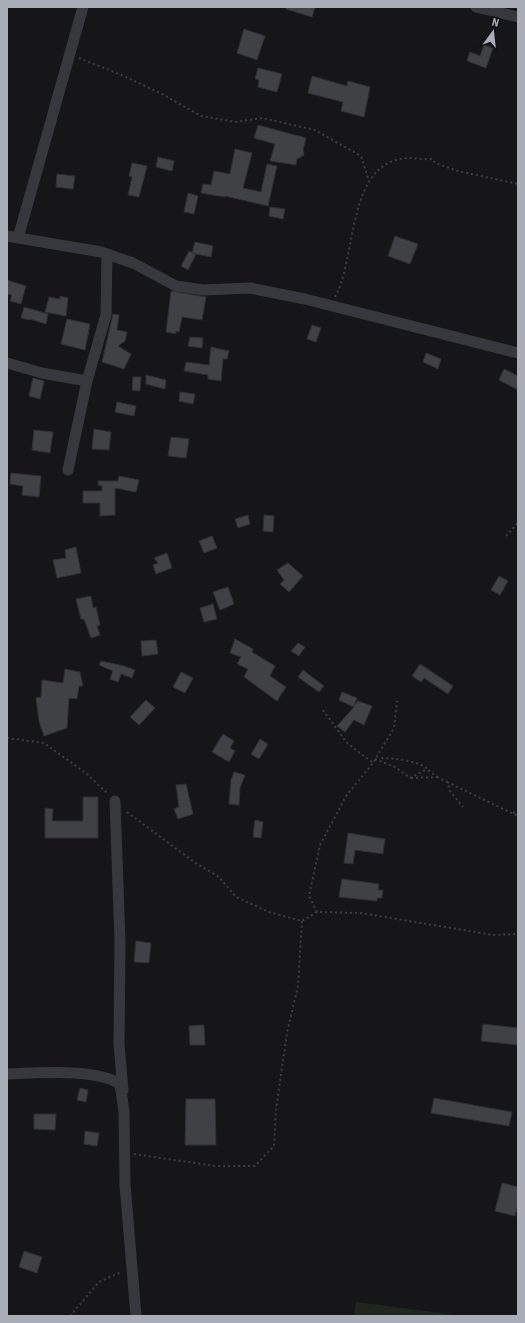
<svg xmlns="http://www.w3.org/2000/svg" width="525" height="1323" viewBox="0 0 525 1323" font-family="'Roboto Condensed',sans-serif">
	<rect width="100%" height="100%" fill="#161618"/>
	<path fill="#1e261f" d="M356,1302L463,1316H354Z"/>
	<path fill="#404145" stroke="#303034" d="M286,7H315L312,17L286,9Z
		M244,29L265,36L257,60L237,53Z
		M484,45L493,48L486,68L467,61L470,52L480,56Z
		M258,68L282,74L277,92L258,87L259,80L255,79Z
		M312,76L347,86L348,81L370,87L364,117L341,111L343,102L308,93Z
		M258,125L306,138L303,150L304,155L297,159L296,165L270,161L275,144L254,138Z
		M235,149L252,153L243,188L261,192L267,164L277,166L268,206L225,196V197L201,193L203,184L211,185L214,171L230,174Z
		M158,157L174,161L172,171L156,167Z
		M132,163L147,166L139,197L128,195L132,177L129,176Z
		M57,174L75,176L73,189L56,187Z
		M188,193L198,196L194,214L184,212Z
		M270,207L285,209L283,219L269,216Z
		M395,236L418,244L410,264L388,256Z
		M195,242L213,246L211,257L192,253Z
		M189,251L196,254L188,270L181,266Z
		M7,280L26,286L21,304L10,301L12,295L7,294Z
		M171,291L206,297L202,320L182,317L179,332L176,331V334L166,332Z
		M60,296L68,298L66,316L45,312L49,297L60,299Z
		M24,307L48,314L46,324L30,319V320L21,318Z
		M113,314L119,315L117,330L127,332L125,341L118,346L131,354L124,369L102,362Z
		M67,319L90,324L85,350L61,344Z
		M312,325L321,328L316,342L307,339Z
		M190,337L203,338L202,348L188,346Z
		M211,347L229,351L227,359H223L221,381L208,379V375L184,371L186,362L209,365Z
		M426,353L441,359L438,369L423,362Z
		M504,369L518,376V390L499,380Z
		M146,375L166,380L165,389L146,384Z
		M133,377H141L140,391L132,390Z
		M33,378L44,381L40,399L29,396Z
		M180,392L195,394L193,404L179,401Z
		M117,402L136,406L134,416L115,412Z
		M94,429L111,432L109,450L92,449Z
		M34,430L53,432L50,453L32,450Z
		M171,437L189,439L186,458L168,456Z
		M11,473L41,476L39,497L22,495L23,486L10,484Z
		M119,476L139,480L136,492L115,488V515L100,516V503H83V491H102V486L98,485V481H118Z
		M248,515L250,524L238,528L235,519Z
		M264,515L274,516L273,532L263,531Z
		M212,536L217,548L204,553L199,541Z
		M76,547L81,573L57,578L53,560L66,558L65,550Z
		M167,553L172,568L156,574L153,565L158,563L154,558Z
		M288,563L303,576L289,592L280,584L284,580L277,570Z
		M499,576L508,581L500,595L491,590Z
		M228,587L234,604L220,610L213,592Z
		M91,596L93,608L96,607L100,625L97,626L100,635L91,638L84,619H81L76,599Z
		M213,604L217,619L204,622L200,608Z
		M235,639L253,649L252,652L275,666L270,676L286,687L277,701L244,677L248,669L237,664L241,657L230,653Z
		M156,640L158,654L142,656L141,641Z
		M298,643L305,647L299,656L291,651Z
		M101,661L124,666L135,670L132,678L121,674L118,682L110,679L113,671L99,665Z
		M420,664L453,686L448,694L424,678L421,682L412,676Z
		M65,669L80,672L83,686H79L77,699L69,698L67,728L44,736L39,721L36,698L41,697L42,680L63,683Z
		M303,670L324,686L319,692L298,677Z
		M181,672L193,678L185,693L173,687Z
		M342,692L357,698L354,706L358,701L372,706L364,725L354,720L345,732L337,726L354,707L339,700Z
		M146,700L155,708L139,725L130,717Z
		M223,734L234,741L230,748L235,751L229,762L212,752Z
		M260,739L268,744L259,759L251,754Z
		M234,772L245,775L240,788L239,805L229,804L231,780Z
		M186,784L193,814L178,819L174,809L179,807L176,785Z
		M83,797H98V838H45V808L53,809L52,821H83Z
		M255,820L263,822L261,838L253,837Z
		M348,833L385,839L383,854L355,850L353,864L344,863Z
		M342,879L379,884L378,890H383L382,898H377V901L339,897Z
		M136,941L151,943L149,963L134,962Z
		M483,1024L518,1028V1045L481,1041Z
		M204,1025L205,1045H190L189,1026Z
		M80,1088L88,1090L86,1102L77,1100Z
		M434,1098L512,1112L509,1126L431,1113Z
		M186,1099H215L216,1145H185Z
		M34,1114H56L55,1130L34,1129Z
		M85,1131L99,1133L97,1146L84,1144Z
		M502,1183L518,1187V1205L515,1216L495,1211Z
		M24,1251L42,1257L37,1273L19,1267Z"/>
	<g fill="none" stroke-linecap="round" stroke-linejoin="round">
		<path stroke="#3d3f44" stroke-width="2" stroke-dasharray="2 3" stroke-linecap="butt" d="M79,58L124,76L162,94L201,116L236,122L262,118L315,130L361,156L369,181
			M335,297C356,261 347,174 396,160C408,156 419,160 432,159L435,163L458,171L518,184
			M506,536L516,525L518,519
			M323,710L347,743L373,763
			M7,738L44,743L87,774L108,794
			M375,759L395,767L410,778L427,769C421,761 391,758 381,758
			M437,777L447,782L450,791L463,807
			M411,778L437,777L427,769
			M447,782L518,816
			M127,812L194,862L219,877L236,897L269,912L302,921L317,912L361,913L493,935L518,934
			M513,813L518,811
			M317,912L309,896L320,845L346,796L373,763L394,728L397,701
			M134,1154L215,1166H255L274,1146L276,1109L287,1033L298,986L302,921
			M70,1316L99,1282L121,1272"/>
		<path stroke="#37383d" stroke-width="11" d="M476,7L518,17
			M7,236L101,252L133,263L176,286L204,290L250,288L305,299L518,353
			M18,238L83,7
			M7,363L42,373L87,381
			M68,470L87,381L106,315L107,254
			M115,801L120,942L119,1044L123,1090
			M7,1074C36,1073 96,1068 120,1084L124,1111L125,1185L136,1316"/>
	</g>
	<rect width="525" height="1323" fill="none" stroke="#a8adb8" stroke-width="16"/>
	<g transform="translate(493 32) rotate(15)" stroke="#111113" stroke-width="3" paint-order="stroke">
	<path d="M0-3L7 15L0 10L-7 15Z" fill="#a8adb8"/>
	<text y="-6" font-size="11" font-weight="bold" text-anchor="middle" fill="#a8adb8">N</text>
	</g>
</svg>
